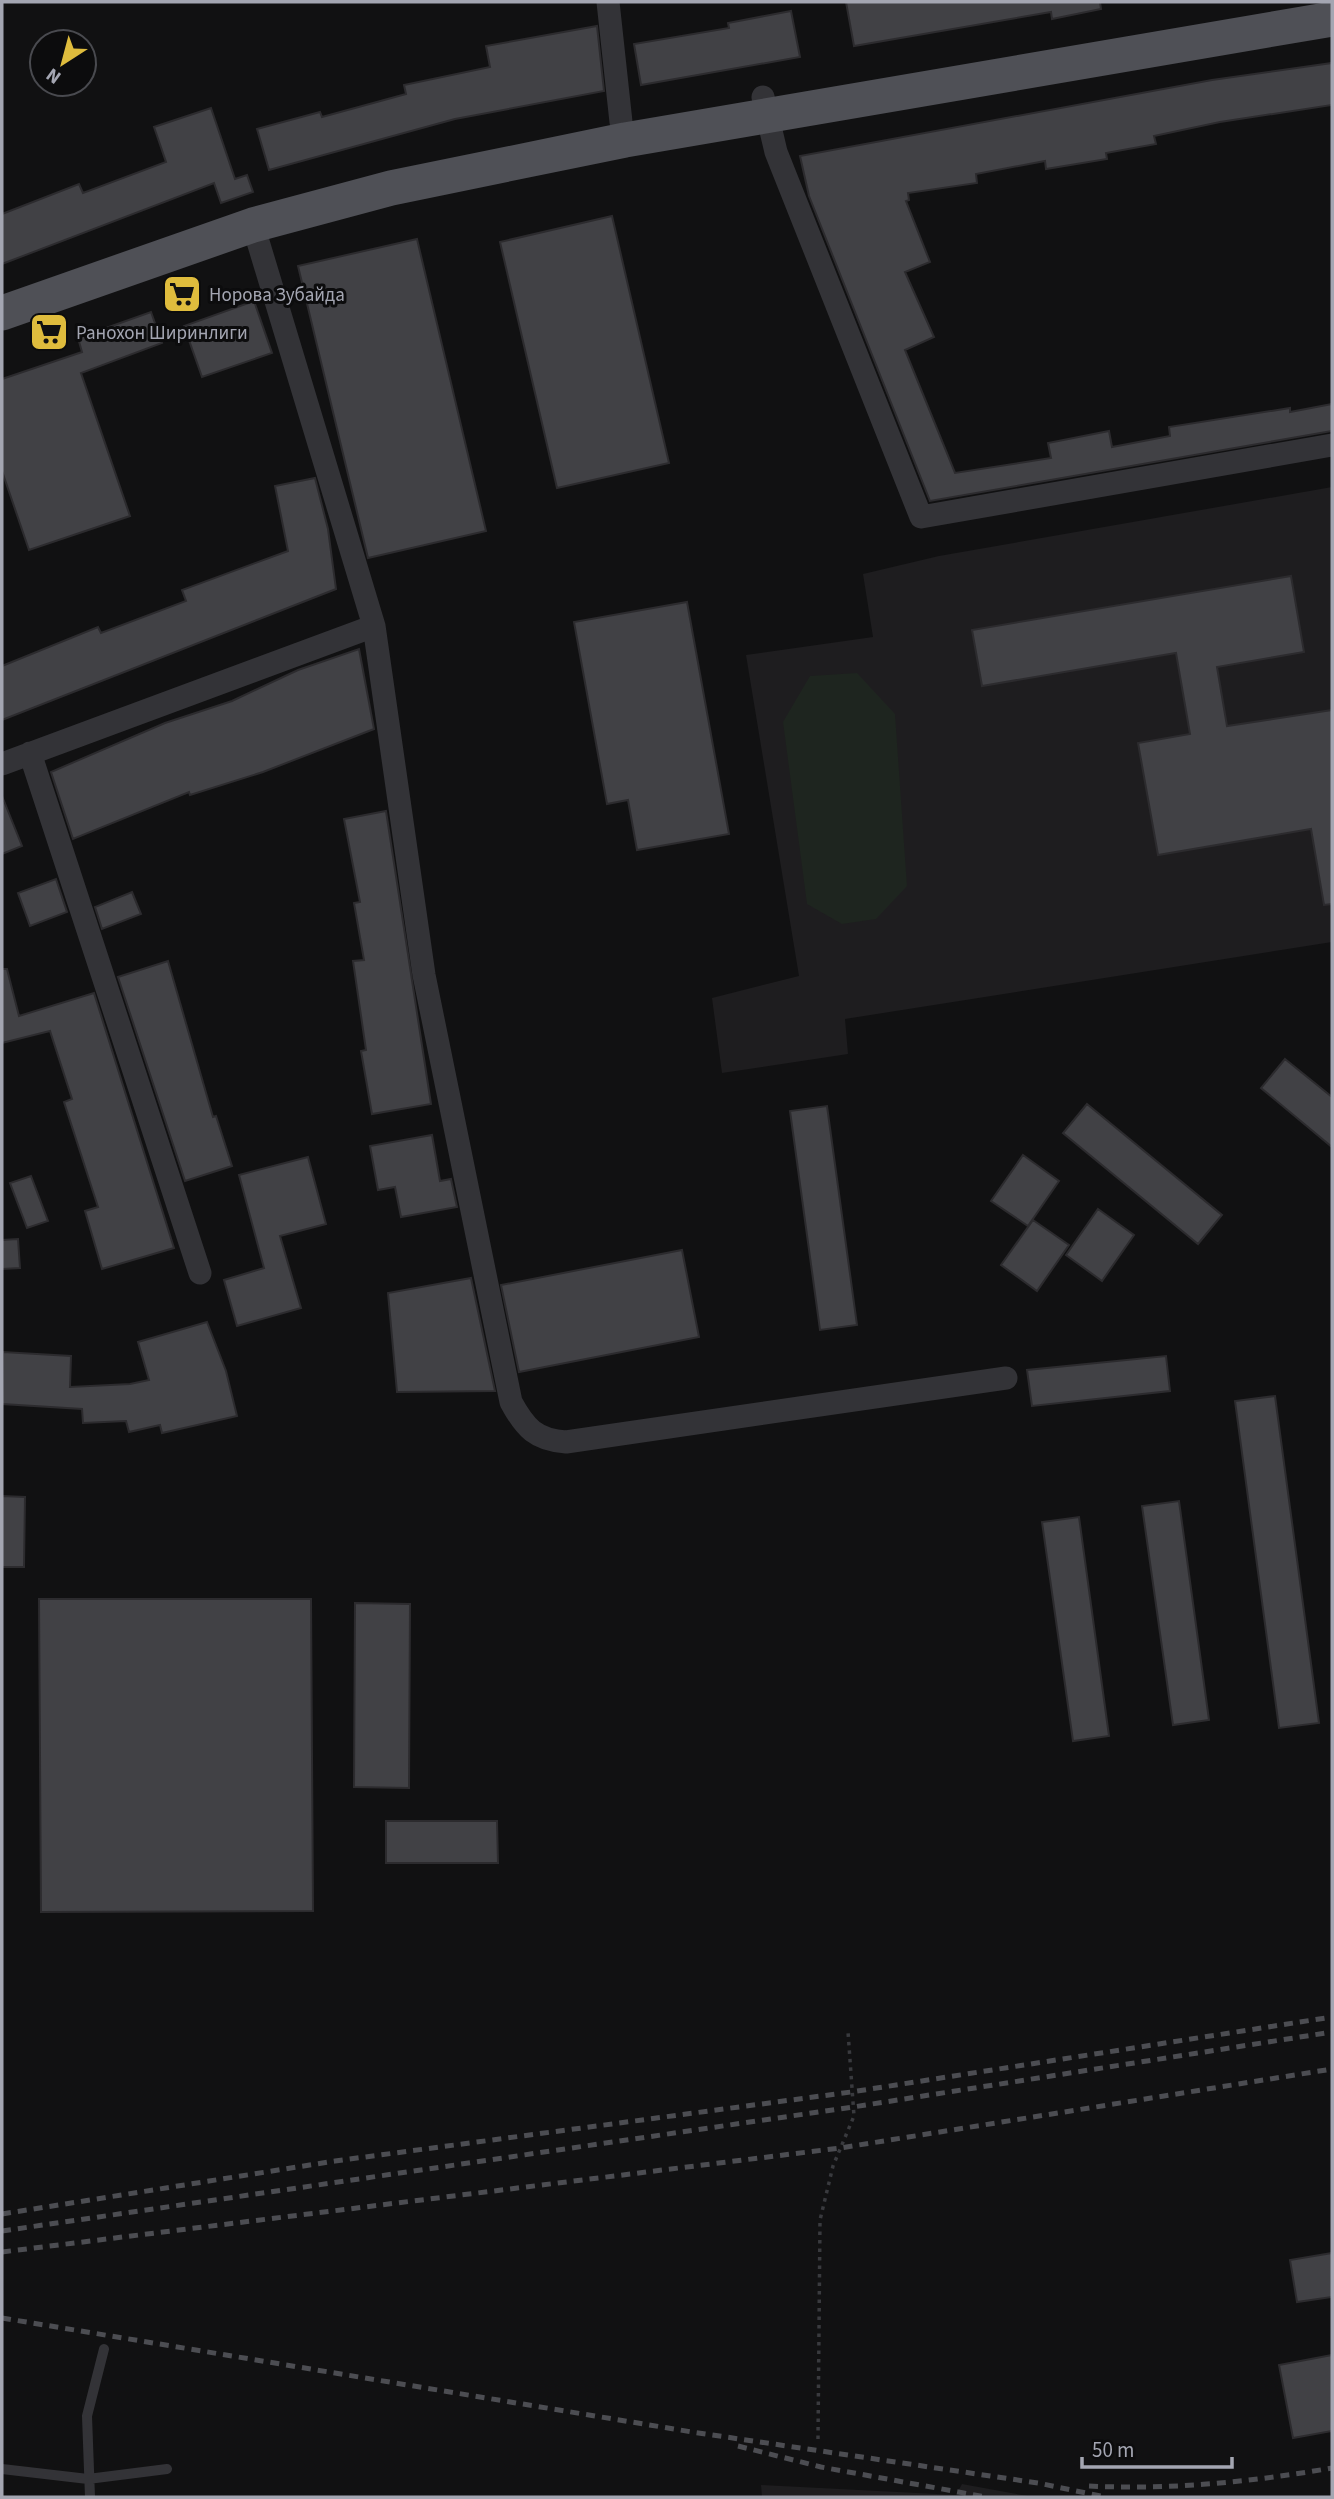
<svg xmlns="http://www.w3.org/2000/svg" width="1334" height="2499" viewBox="0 0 1334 2499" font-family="'Source Sans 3',sans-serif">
	<rect width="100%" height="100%" fill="#111112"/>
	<path fill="#1e1d1f" d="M1332,487V942L845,1019L848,1054L722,1073L712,998L799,976L746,655L873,637L863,574L939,556Z
		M962,2484L1033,2497H762L761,2485L956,2495Z"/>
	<path fill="#1e251f" d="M857,673L895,714L907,886L876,919L842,924L807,904L783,722L810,676Z"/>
	<path fill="#414145" stroke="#2c2b2e" stroke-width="2" d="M846,2H1100L1101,9L1052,19L1051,12L854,46Z
		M791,11L800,57L641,85L634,44L729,28L728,23Z
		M597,26L604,91L455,119L269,170L257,129L320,112L322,117L406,94L404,85L490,67L486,46Z
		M1332,63V105L1220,122L1154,136L1156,144L1106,153L1107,159L1046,169L1045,161L976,174L977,183L908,193L909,200L906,201L930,262L905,272L934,337L905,350L955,473L1051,458L1048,443L1109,431L1112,447L1170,436L1169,427L1290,408V412L1332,404V431L930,501L809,196L800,156L1212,80Z
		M211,108L235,179L247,175L253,192L221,203L214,183L2,264V214L79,184L83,193L166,162L154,127Z
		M612,216L669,463L557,488L500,242Z
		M417,239L486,531L368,558L298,266Z
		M254,301L272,353L202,377L184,326Z
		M151,312L162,343L81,373L130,516L29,550L2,471V379L82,352L78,338Z
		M315,478L328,529L336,589L2,720V666L98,627L101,633L186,601L182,590L288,551L275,486Z
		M1291,576L1304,652L1217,667L1227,726L1332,710V904L1324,905L1311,829L1158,855L1138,743L1190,734L1176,653L982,686L972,630Z
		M687,602L729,834L637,850L628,800L607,804L574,622Z
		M359,649L374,729L263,772L190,795L189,792L73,839L51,772L165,723L232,701L298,670Z
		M2,796L22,846L2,854Z
		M386,811L431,1104L372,1114L361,1051L366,1050L353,961L364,960L354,903L360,902L344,819Z
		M56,879L67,912L30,926L18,893Z
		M132,892L141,914L102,929L95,907Z
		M168,961L213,1117L216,1116L232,1166L185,1181L118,977Z
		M2,969H7L19,1016L94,993L174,1248L102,1269L85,1211L98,1207L64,1102L72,1099L50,1031L2,1043Z
		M1285,1059L1332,1097V1147L1261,1088Z
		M1087,1104L1222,1215L1198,1244L1063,1133Z
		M827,1106L857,1325L820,1330L790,1111Z
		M432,1135L440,1181L451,1179L457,1207L401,1217L395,1187L378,1190L370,1146Z
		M1023,1155L1059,1181L1028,1226L991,1201Z
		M308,1157L326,1224L280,1236L301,1308L237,1326L224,1280L264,1268L239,1175Z
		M31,1176L48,1221L27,1228L10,1183Z
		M1098,1209L1134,1235L1102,1281L1066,1255Z
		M1033,1220L1069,1245L1037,1291L1001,1265Z
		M18,1239L20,1268L2,1269V1240Z
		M682,1250L699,1337L519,1372L501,1285Z
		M471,1278L495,1391L397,1392L388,1293Z
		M207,1322L226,1371L237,1416L162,1433L160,1425L129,1432L126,1421L83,1423L82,1409L2,1404L3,1352L71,1356L70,1387L130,1384L149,1380L138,1342Z
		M1166,1356L1170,1391L1032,1406L1027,1370Z
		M1275,1396L1319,1723L1279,1728L1235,1401Z
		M2,1496L25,1497L24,1567H2Z
		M1179,1501L1209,1720L1173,1725L1142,1506Z
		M1079,1517L1109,1736L1073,1741L1042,1522Z
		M39,1599H311L313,1911L41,1912Z
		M355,1603L410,1604L409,1788L354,1787Z
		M386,1821H497L498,1863H386Z
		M1332,2253V2297L1297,2302L1290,2260Z
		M1332,2355V2431L1293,2438L1279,2365Z"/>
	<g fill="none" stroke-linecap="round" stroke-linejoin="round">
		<path stroke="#393a3e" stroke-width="3.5" stroke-dasharray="3.5 5" stroke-linecap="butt" d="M818,2439L820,2220L833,2166L854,2116L848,2032"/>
		<path stroke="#333337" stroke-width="10" d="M2,2469L88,2479L167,2469
			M90,2497L87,2416L104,2349"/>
		<path stroke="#333337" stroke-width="23" d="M608,2L621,122
			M763,97L776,152L921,517L1332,445
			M253,225L374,626L424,975L511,1402C525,1428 536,1440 566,1442L1006,1378
			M30,753L200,1273
			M2,764L374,626"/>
		<path stroke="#4f5056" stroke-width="35" d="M2,313L253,225L391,188L625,140L1332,19"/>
		<path stroke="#4c4d52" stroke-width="5" stroke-dasharray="9 7" stroke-linecap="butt" d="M2,2214L335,2161L851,2092L1332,2017
			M2,2231L853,2107L1332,2032
			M2,2252L840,2148L1332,2069
			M2,2318L692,2432L1038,2483L1105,2497
			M738,2446L821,2467L986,2497
			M1089,2486C1171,2490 1251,2482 1332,2468"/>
	</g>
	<defs>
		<symbol id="supermarket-square" viewBox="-11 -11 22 22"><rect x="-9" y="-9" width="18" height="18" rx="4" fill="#dfbc3d" stroke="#0c0c0d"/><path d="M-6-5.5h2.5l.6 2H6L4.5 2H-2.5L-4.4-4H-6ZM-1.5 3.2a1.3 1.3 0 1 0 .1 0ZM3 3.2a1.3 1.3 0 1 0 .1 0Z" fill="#111"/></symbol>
	</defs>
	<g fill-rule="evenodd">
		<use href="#supermarket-square" x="160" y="272" width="44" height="44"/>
		<use href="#supermarket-square" x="27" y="310" width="44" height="44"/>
	</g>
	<g text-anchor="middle" stroke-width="6" stroke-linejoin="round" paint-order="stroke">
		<g font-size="19" fill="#a4a6b2" stroke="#0c0c0d" text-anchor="start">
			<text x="209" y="301">Норова Зубайда</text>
			<text x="76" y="339">Ранохон Ширинлиги</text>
		</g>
	</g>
	<rect width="1334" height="2499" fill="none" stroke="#a4a6b2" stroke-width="7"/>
	<g transform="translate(63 63) rotate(216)"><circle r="33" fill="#0c0c0d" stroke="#494a4f" stroke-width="2"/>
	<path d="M0-5L12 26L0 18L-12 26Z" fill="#dfbc3d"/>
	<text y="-10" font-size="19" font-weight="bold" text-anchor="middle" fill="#a4a6b2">N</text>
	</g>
	<path d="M1082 2457v10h150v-10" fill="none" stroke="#a4a6b2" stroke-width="3.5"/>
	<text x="1092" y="2457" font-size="21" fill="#a4a6b2" stroke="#0c0c0d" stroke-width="5" paint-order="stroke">50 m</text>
</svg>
